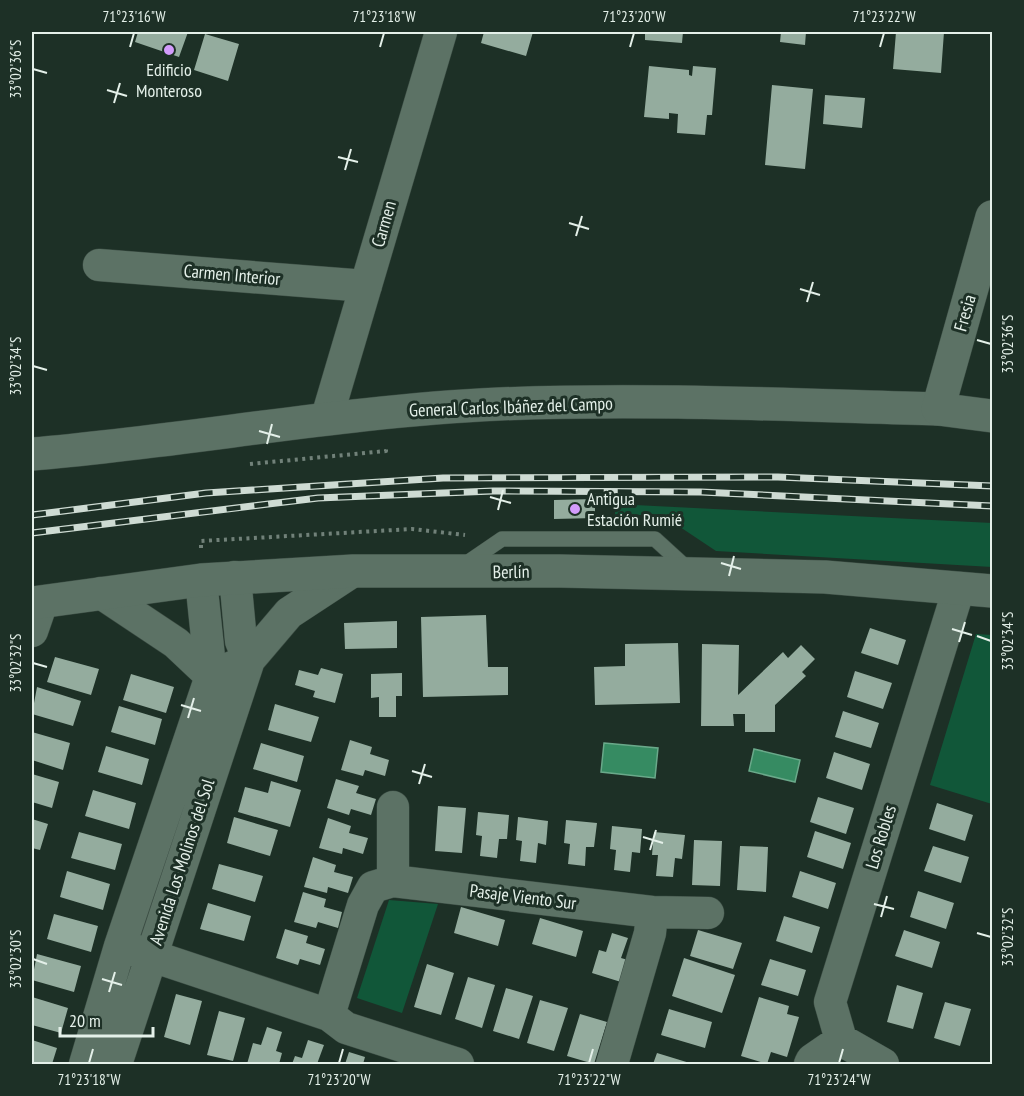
<svg xmlns="http://www.w3.org/2000/svg" width="1024" height="1096" viewBox="0 0 1024 1096" font-family="'PT Sans Narrow',sans-serif">
	<rect width="100%" height="100%" fill="#1d3026"/>
	<path fill="#115739" d="M615,504L992,523V567L716,551L662,515H615Z
		M976,634L992,635V804L930,785Z
		M389,900L438,904L402,1013L357,998Z"/>
	<path fill="#368b62" stroke="#6aa98a" stroke-width="1.5" d="M604,743L658,748L655,778L601,772Z
		M754,749L800,760L795,782L749,771Z"/>
	<path fill="#94ac9e" d="M138,32H188L179,57L135,42Z
		M484,32H533L526,56L481,43Z
		M645,32H683L682,43L645,40Z
		M781,32H806L805,45L780,42Z
		M896,32H944L941,73L893,69Z
		M205,34L239,44L228,81L194,70Z
		M649,66L689,70V75L692,76L693,66L716,68L712,115H707L705,135L677,133L678,114L669,113V119L644,117Z
		M772,85L813,89L805,169L765,165Z
		M825,95L865,98L862,128L823,124Z
		M595,499V518L554,519V500Z
		M486,615L488,667H508V695L423,697L421,617Z
		M397,621V648L345,649L344,623Z
		M870,628L906,640L898,665L861,653Z
		M678,643L680,703L595,705L594,667L625,666V644Z
		M702,644L739,645L738,695L783,652L788,658L801,645L815,659L802,672L806,676L775,705V732H745V714H733L734,726H701Z
		M55,657L99,669L91,695L47,682Z
		M321,668L343,674L335,703L313,697L315,691L295,685L299,670L318,675Z
		M855,671L892,683L883,709L847,697Z
		M402,673V696H396V717H379V697L371,698V674Z
		M131,674L174,687L166,713L123,700Z
		M37,687L81,701L73,726L32,714Z
		M275,704L319,717L311,742L268,730Z
		M119,706L162,719L155,745L111,732Z
		M843,711L879,723L871,748L835,737Z
		M32,732L70,743L63,770L32,760Z
		M350,740L372,747L370,754L389,760L385,776L365,770L363,776L341,770Z
		M261,743L304,756L297,782L253,769Z
		M106,746L149,759L142,785L98,772Z
		M834,752L870,764L862,790L826,778Z
		M32,774L59,782L52,808L32,802Z
		M336,779L359,786L356,793L376,799L371,815L351,809L349,815L327,808Z
		M271,781L301,790L290,827L238,812L245,787L268,793Z
		M93,790L136,803L129,829L85,816Z
		M818,797L854,808L846,834L810,822Z
		M937,803L973,815L965,841L929,829Z
		M438,806L466,808L462,853L435,851Z
		M478,812L509,815L507,839H499L497,858L480,856L482,836L476,835Z
		M234,817L278,830L270,856L227,843Z
		M518,817L548,821L546,845L538,843L536,863L520,861L522,841L516,840Z
		M328,818L351,826L349,833L368,838L363,854L343,848L342,854L319,848Z
		M32,819L48,824L40,850L32,848Z
		M566,820L597,823L594,847H586L585,866L568,864L570,844L564,843Z
		M612,826L642,829L640,853L632,852L630,872L614,870L616,850L610,849Z
		M815,831L851,843L843,869L807,857Z
		M79,832L122,844L115,870L71,858Z
		M654,832L685,835L682,859L675,858L673,877L656,876L658,855H652Z
		M694,840L722,841L720,886L692,885Z
		M740,846L768,847L766,892L737,890Z
		M933,846L969,857L961,883L924,871Z
		M313,857L336,865L334,872L353,877L348,893L328,887L327,893L304,887Z
		M219,864L263,876L255,902L212,889Z
		M67,871L110,884L103,910L60,897Z
		M800,871L836,883L828,909L792,897Z
		M918,891L954,903L946,929L910,917Z
		M303,892L326,899L324,907L342,912L338,928L318,922L316,928L294,922Z
		M208,903L251,916L244,941L200,929Z
		M461,907L505,920L498,946L454,933Z
		M54,914L98,926L91,952L47,939Z
		M784,916L820,927L812,953L776,941Z
		M540,918L583,931L576,957L532,944Z
		M285,929L308,936L306,943L325,949L320,965L300,959L298,965L276,958Z
		M698,930L742,943L733,969L690,956Z
		M904,930L940,942L932,968L895,956Z
		M612,933L628,938L621,958L628,960L621,982L592,973L599,950L606,952Z
		M37,954L81,966L74,992L32,980Z
		M684,958L735,975L722,1013L672,996Z
		M770,959L806,970L798,996L761,985Z
		M427,964L454,973L441,1015L414,1007Z
		M468,977L495,985L482,1028L455,1019Z
		M897,985L923,993L913,1029L887,1022Z
		M506,988L533,996L519,1039L493,1031Z
		M176,994L202,1001L190,1045L164,1037Z
		M32,997L68,1008L61,1033L32,1025Z
		M759,997L789,1006L787,1014L799,1017L787,1057L771,1052L767,1064L741,1056Z
		M540,1000L568,1008L554,1051L527,1043Z
		M945,1002L971,1009L960,1046L934,1038Z
		M669,1009L712,1022L705,1048L661,1035Z
		M219,1011L245,1018L233,1061L207,1055Z
		M580,1014L607,1022L594,1064L567,1056Z
		M267,1027L282,1032L276,1051L282,1053L279,1064H247L253,1043L261,1045Z
		M32,1040L57,1048L52,1064H32Z
		M308,1040L324,1045L317,1064H292L295,1056L302,1058Z
		M349,1052L365,1057L363,1064H345Z
		M657,1053L693,1064H653Z"/>
	<g fill="none" stroke-linecap="round" stroke-linejoin="round">
		<defs>
			<path id="service" d="M464,565L502,539H655L690,571"/>
			<path id="minor" d="M99,265L366,286
				M327,417L441,32
				M101,593L176,643L211,676L249,660L289,613L353,571
				M32,631L42,602
				M393,807V881
				M652,912L708,913
				M131,949L329,1015
				M85,1064L120,946L211,676L201,580
				M116,1064L249,660L241,641L235,577
				M458,1064L346,1028L329,1015L363,905L373,887L393,881L652,912L650,933L612,1064
				M810,1064L812,1060L841,1040
				M883,1064L841,1040L830,1002L959,588"/>
			<path id="tertiary" d="M32,454C188,441 342,411 499,404C646,398 792,405 938,409"/>
			<path id="secondary" d="M992,217L938,409L992,416
				M32,603L201,580L353,571H560L825,577L992,591"/>
		</defs>
		<use href="#service" stroke="#3b4c43" stroke-width="16"/>
		<use href="#minor" stroke="#3b4c43" stroke-width="33"/>
		<use href="#tertiary" stroke="#3b4c43" stroke-width="34"/>
		<use href="#secondary" stroke="#3b4c43" stroke-width="34"/>
		<path stroke="#718179" stroke-width="4" stroke-dasharray="3 4.5" stroke-linecap="butt" d="M250,464L386,451V445
			M201,548V541L412,529L465,535"/>
		<use href="#service" stroke="#5c7265" stroke-width="15"/>
		<use href="#minor" stroke="#5c7265" stroke-width="32"/>
		<use href="#tertiary" stroke="#5c7265" stroke-width="33"/>
		<use href="#secondary" stroke="#5c7265" stroke-width="33"/>
		<defs>
			<path id="rail" d="M32,515L206,493L443,478L778,477L992,486
				M32,533L318,498L493,491L701,492L992,506"/>
		</defs>
		<use href="#rail" stroke="#cedbd3" stroke-width="7"/>
		<use href="#rail" stroke="#1d3026" stroke-width="4.5" stroke-dasharray="14" stroke-linecap="butt"/>
	</g>
	<path fill="none" stroke="#e4f0e9" stroke-width="2" d="M130,47L134,33M380,47L384,33M630,47L634,33M880,47L884,33M33,69L47,73M107,90L127,96M114,103L120,83M338,157L358,162M345,170L351,149M569,223L589,229M576,236L582,216M800,289L820,295M807,302L813,282M977,340L991,344M33,366L47,370M259,431L280,437M267,444L272,424M490,497L511,503M498,510L503,490M721,563L741,569M729,576L734,556M952,629L972,635M977,636L991,641M959,642L965,622M33,663L47,667M181,705L201,711M188,718L194,698M412,771L432,777M419,784L425,764M643,837L663,843M650,850L656,830M874,904L894,909M881,917L887,896M977,933L991,937M33,959L47,964M102,979L122,985M109,992L115,972M89,1063L93,1049M339,1063L343,1049M589,1063L593,1049M839,1063L843,1049"/>
	<g fill="#d39cfc" stroke="#1d3026" stroke-width="2">
		<circle cx="169" cy="50" r="6"/>
		<circle cx="575" cy="509" r="6"/>
	</g>
	<g text-anchor="middle" stroke-width="6" stroke-linejoin="round" paint-order="stroke">
		<g font-size="18" fill="#e4f0e9" stroke="#1d3026">
			<text x="169" y="76">Edificio<tspan x="169" dy="21">Monteroso</tspan></text>
			<text x="587" y="505" text-anchor="start">Antigua<tspan x="587" dy="21">Estación Rumié</tspan></text>
		</g>
		<g font-size="18" fill="#e4f0e9" stroke="#1d3026">
			<text transform="translate(384 224) rotate(-74)" y="6">Carmen</text>
			<text transform="translate(232 275) rotate(5)" y="6">Carmen Interior</text>
			<text transform="translate(965 313) rotate(-74)" y="6">Fresia</text>
			<text transform="translate(511 407) rotate(-2)" y="6">General Carlos Ibáñez del Campo</text>
			<text transform="translate(511 572) rotate(-1)" y="6">Berlín</text>
			<text transform="translate(881 837) rotate(-73)" y="6">Los Robles</text>
			<text transform="translate(182 862) rotate(-72)" y="6">Avenida Los Molinos del Sol</text>
			<text transform="translate(523 897) rotate(7)" y="6">Pasaje Viento Sur</text>
		</g>
	</g>
	<rect width="1024" height="1096" fill="none" stroke="#1d3026" stroke-width="66"/>
	<path d="M60 1027v9h93v-9" fill="none" stroke="#e4f0e9" stroke-width="3"/>
	<text x="69" y="1027" font-size="18" fill="#e4f0e9" stroke="#1d3026" stroke-width="4.5" paint-order="stroke">20 m</text>
	<rect x="33" y="33" width="958" height="1030" fill="none" stroke="#e4f0e9" stroke-width="2"/>
	<g font-size="15" text-anchor="middle" fill="#e4f0e9">
		<text x="134" y="22">71°23'16"W</text>
		<text x="384" y="22">71°23'18"W</text>
		<text x="634" y="22">71°23'20"W</text>
		<text x="884" y="22">71°23'22"W</text>
		<text transform="translate(16 69) rotate(-90)" y="5">33°02'36"S</text>
		<text transform="translate(1008 344) rotate(-90)" y="5">33°02'36"S</text>
		<text transform="translate(16 366) rotate(-90)" y="5">33°02'34"S</text>
		<text transform="translate(1008 641) rotate(-90)" y="5">33°02'34"S</text>
		<text transform="translate(16 663) rotate(-90)" y="5">33°02'32"S</text>
		<text transform="translate(1008 937) rotate(-90)" y="5">33°02'32"S</text>
		<text transform="translate(16 959) rotate(-90)" y="5">33°02'30"S</text>
		<text x="89" y="1085">71°23'18"W</text>
		<text x="339" y="1085">71°23'20"W</text>
		<text x="589" y="1085">71°23'22"W</text>
		<text x="839" y="1085">71°23'24"W</text>
	</g>
</svg>
